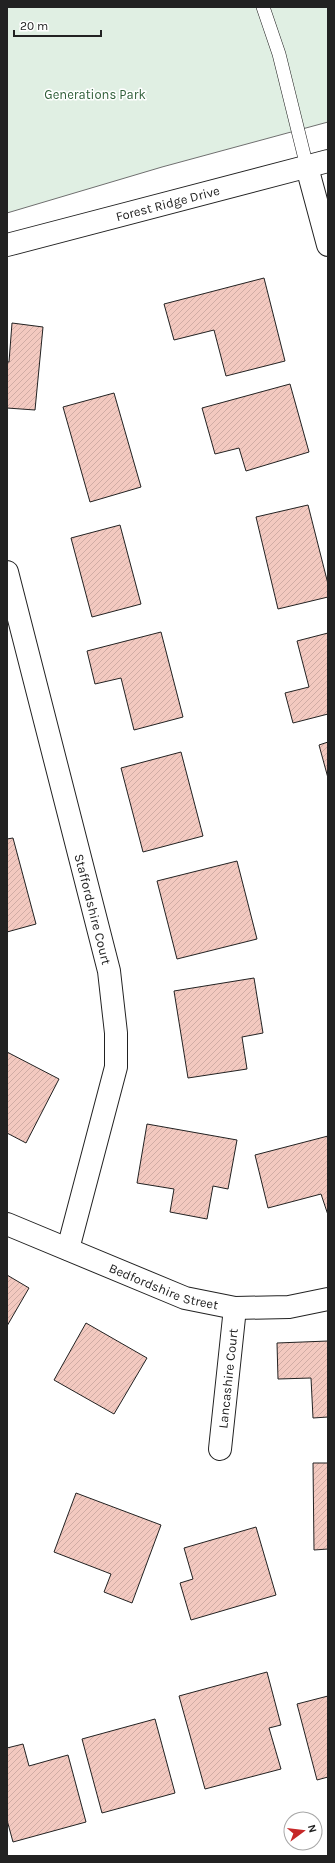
<svg xmlns="http://www.w3.org/2000/svg" width="335" height="1863" viewBox="0 0 335 1863" font-family="Karla,sans-serif">
	<defs>
		<pattern id="building-hatch" width="6" height="6" patternUnits="userSpaceOnUse"><rect width="6" height="6" fill="#f3c9c0"/><path d="M-1 1l2-2M0 6l6-6M5 7l2-2" fill="none" stroke="#d0aca5"/></pattern>
	</defs>
	<rect width="100%" height="100%" fill="#fff"/>
	<path fill="#e0efe3" stroke="#6f6f6f" d="M7,7H328V122L162,167L7,213Z"/>
	<path fill="url(#building-hatch)" stroke="#222" d="M264,278L285,361L226,376L214,330L174,340L164,304Z
		M12,323L43,327L35,410L7,408V362H9Z
		M290,384L309,452L246,471L239,448L215,454L202,408Z
		M114,393L141,487L90,502L63,407Z
		M308,505L328,584V597L278,609L256,517Z
		M120,525L141,604L92,617L71,538Z
		M161,632L183,717L134,730L121,678L95,684L87,651Z
		M328,633V714L293,723L285,693L309,687L297,641Z
		M328,742V778L319,745Z
		M181,752L203,836L143,852L121,768Z
		M13,838L36,924L7,932V839Z
		M237,861L257,939L177,959L157,881Z
		M254,978L263,1033L242,1037L247,1069L188,1078L174,991Z
		M7,1052L59,1079L26,1143L7,1133Z
		M147,1124L237,1140L228,1189L213,1186L207,1219L170,1212L174,1189L137,1183Z
		M328,1136V1215L321,1194L268,1208L255,1155Z
		M7,1275L29,1288L7,1326Z
		M86,1323L147,1358L114,1414L54,1380Z
		M328,1341V1417L313,1418L311,1378L278,1379L277,1343Z
		M313,1463H328V1549L314,1550Z
		M76,1493L161,1525L132,1603L104,1592L111,1574L54,1552Z
		M256,1527L276,1595L191,1620L180,1583L193,1579L184,1548Z
		M267,1672L281,1725L269,1728L281,1769L205,1789L179,1696Z
		M328,1696V1777L317,1780L297,1704Z
		M155,1719L175,1793L102,1813L82,1739Z
		M23,1744L29,1766L68,1755L86,1822L13,1842L7,1820V1748Z"/>
	<g fill="none" stroke-linecap="round" stroke-linejoin="round">
		<defs>
			<path id="lane" d="M263,7L279,54L307,167"/>
			<g id="street">
				<path d="M307,167L328,245"/>
				<path id="s1" d="M7,572L109,971L116,1033V1067L68,1249"/>
				<path id="s2" d="M7,1224L185,1298L235,1308L289,1307L328,1299"/>
				<path id="s3" d="M220,1449L235,1308"/>
			</g>
			<g id="secondary">
				<path id="s4" d="M7,245L328,161"/>
			</g>
		</defs>
		<use href="#lane" stroke="#222" stroke-width="14"/>
		<use href="#street" stroke="#222" stroke-width="24"/>
		<use href="#secondary" stroke="#222" stroke-width="24"/>
		<use href="#lane" stroke="#fff" stroke-width="13"/>
		<use href="#street" stroke="#fff" stroke-width="22"/>
		<use href="#secondary" stroke="#fff" stroke-width="22"/>
	</g>
	<g text-anchor="middle" stroke-width="3" stroke-linejoin="round" paint-order="stroke">
		<g font-size="13" fill="#2f5e38" stroke="#fff">
			<text x="95" y="99">Generations Park</text>
		</g>
		<g font-size="13" fill="#222" stroke="#fff">
			<text dy="5" stroke="none"><textPath href="#s4" startOffset="166">Forest Ridge Drive</textPath></text>
			<text dy="5" stroke="none"><textPath href="#s1" startOffset="348">Staffordshire Court</textPath></text>
			<text dy="5" stroke="none"><textPath href="#s2" startOffset="169">Bedfordshire Street</textPath></text>
			<text dy="5" stroke="none"><textPath href="#s3" startOffset="71">Lancashire Court</textPath></text>
		</g>
	</g>
	<rect width="335" height="1863" fill="none" stroke="#222222" stroke-width="16"/>
	<g transform="translate(303 1831) rotate(75)"><circle r="19" fill="#ffffff" stroke="#a7a7a7"/>
	<path d="M0-3L7 15L0 10L-7 15Z" fill="#c62828"/>
	<text y="-6" font-size="11" font-weight="bold" text-anchor="middle" fill="#222222">N</text>
	</g>
	<path d="M14 30v6h87v-6" fill="none" stroke="#222222" stroke-width="2"/>
	<text x="20" y="30" font-size="12" fill="#222222" stroke="#ffffff" stroke-width="3" paint-order="stroke">20 m</text>
</svg>
